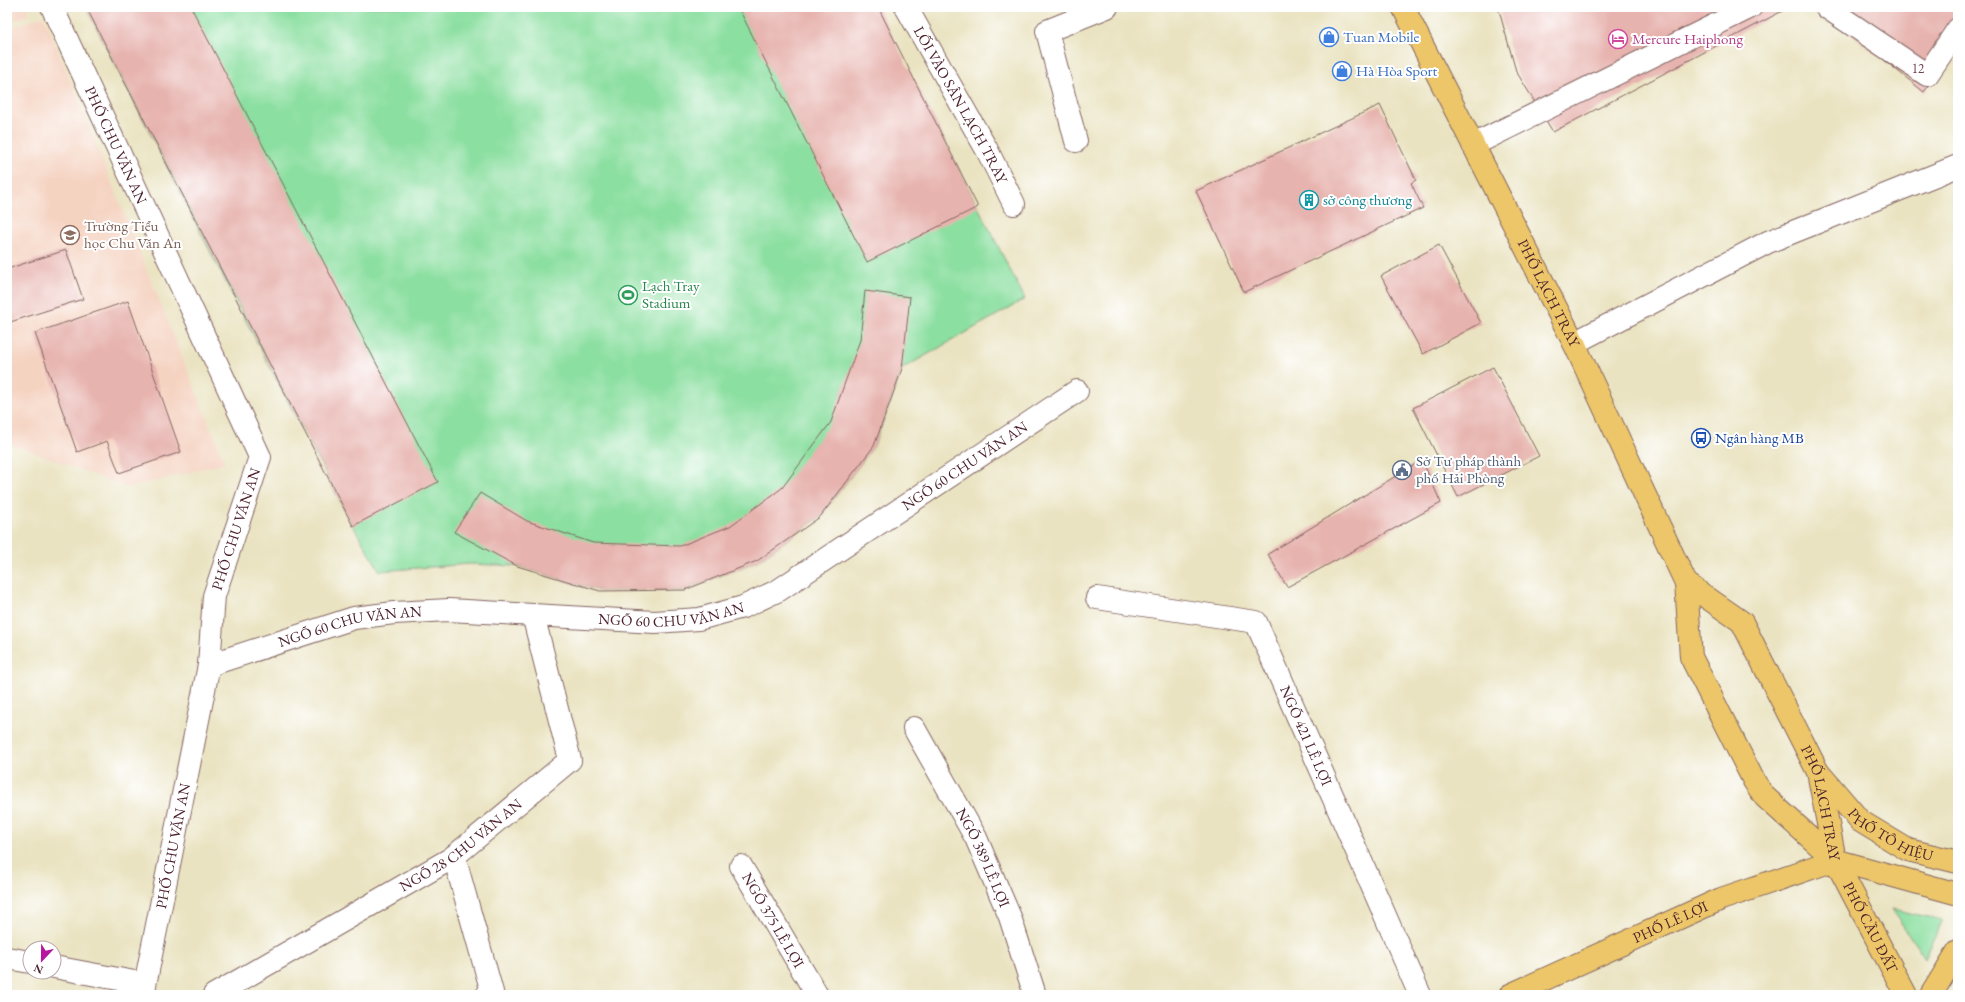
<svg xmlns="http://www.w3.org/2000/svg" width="1965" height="1002" viewBox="0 0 1965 1002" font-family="'EB Garamond',serif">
	<rect width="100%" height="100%" fill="#fff"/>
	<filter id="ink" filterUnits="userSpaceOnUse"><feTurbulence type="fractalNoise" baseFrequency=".025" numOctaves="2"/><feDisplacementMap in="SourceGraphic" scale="8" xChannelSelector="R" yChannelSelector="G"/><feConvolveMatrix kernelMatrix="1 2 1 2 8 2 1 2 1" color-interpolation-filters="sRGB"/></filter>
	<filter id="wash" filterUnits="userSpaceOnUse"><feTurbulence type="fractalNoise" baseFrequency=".012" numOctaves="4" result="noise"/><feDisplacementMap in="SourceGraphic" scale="16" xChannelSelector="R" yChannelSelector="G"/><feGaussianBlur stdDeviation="0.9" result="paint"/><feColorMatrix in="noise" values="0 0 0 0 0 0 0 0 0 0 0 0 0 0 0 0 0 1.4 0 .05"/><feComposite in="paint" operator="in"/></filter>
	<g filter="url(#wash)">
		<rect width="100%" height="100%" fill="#eae3c1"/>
		<path fill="#f5d3c1" d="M7,7H27L30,15L7,22Z
			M44,16L225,463L128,488L7,442V29Z"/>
		<path fill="#8bdfa0" stroke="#6a7f66" d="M86,7H876L1025,299L902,369L874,446L820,517L757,561L685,590L600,591L517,566L469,564L380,571L353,526L231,292Z
			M1892,909L1942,920L1925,959Z"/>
		<g id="blocks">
			<path fill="#e7b3ae" d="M86,7H191L438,482L353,526Z
				M738,7H878L978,207L867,262Z
				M1498,7H1790L1553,132L1516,71Z
				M1818,7H1958V45L1924,92Z
				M1380,105L1416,180L1411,183L1423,208L1244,292L1196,191Z
				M1439,245L1481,323L1423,354L1381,276Z
				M66,250L83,299L7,323V269Z
				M865,291L910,297L902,369L874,446L820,517L757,561L685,590L600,591L517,566L454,532L480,493L527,521L593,543L680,546L730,526L782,488L831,422L860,340Z
				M128,301L181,452L119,473L107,441L77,452L35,333Z
				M1493,367L1539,456L1458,497L1413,408Z
				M1422,460L1441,503L1287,587L1268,554Z"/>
		</g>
	</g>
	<g filter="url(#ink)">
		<use href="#blocks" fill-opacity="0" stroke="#826460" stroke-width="1"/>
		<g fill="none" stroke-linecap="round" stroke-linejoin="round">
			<defs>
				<g id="minor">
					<path id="s1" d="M52,7L260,457L214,596L209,665L143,995"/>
					<path id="s2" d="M906,7L987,150L1014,204"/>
					<path d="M1826,7L1927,75L1958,29"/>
					<path d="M1076,141L1047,31L1107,7"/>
					<path d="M1473,145L1751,7"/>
					<path d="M1574,343L1768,242L1958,166"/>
					<path id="s3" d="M1097,598L1256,622L1420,995"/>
					<path id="s4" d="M209,665L354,618L394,613L449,610L655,622L699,619L743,607L779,590L1077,391"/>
					<path id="s5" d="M914,728L976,838L1010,917L1035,995"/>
					<path d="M454,856L492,992L487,995"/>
					<path id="s6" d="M741,866L817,995"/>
					<path d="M7,958L30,962"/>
					<path d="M54,967L145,984"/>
					<path id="s7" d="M214,995L452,858L570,760L533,615"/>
				</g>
				<g id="major">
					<path id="s8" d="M1403,7L1574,343L1686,583L1691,657L1754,781L1765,797L1835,860L1958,894"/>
					<path id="s9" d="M1686,583L1742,622L1818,772L1835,860L1906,995"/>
					<path id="s10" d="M1819,773L1860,821L1908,850L1958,862"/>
					<path id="s11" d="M1510,995L1721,899L1835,860"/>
					<path d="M1931,995L1958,951"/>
				</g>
			</defs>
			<use href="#minor" stroke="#826460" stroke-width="24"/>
			<use href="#major" stroke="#826460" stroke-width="24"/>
			<use href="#minor" stroke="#fff" stroke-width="22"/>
			<use href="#major" stroke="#ecc669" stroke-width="22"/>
		</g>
	</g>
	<defs>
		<symbol id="shop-ring" viewBox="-11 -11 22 22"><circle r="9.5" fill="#fff" stroke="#3f7fe0" stroke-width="1.5"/><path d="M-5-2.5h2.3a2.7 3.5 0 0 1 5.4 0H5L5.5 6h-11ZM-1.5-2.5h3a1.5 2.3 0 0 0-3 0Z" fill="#3f7fe0"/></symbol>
		<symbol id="hotel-ring" viewBox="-11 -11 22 22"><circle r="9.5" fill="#fff" stroke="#d1479c" stroke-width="1.5"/><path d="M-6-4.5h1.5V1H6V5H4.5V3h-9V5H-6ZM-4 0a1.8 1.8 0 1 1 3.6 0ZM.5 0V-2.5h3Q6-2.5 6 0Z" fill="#d1479c"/></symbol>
		<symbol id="building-ring" viewBox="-11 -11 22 22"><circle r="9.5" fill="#fff" stroke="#0f9aa8" stroke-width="1.5"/><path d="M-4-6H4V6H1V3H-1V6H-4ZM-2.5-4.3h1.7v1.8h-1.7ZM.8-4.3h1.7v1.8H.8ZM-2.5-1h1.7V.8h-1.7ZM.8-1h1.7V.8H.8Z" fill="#0f9aa8"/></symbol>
		<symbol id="school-ring" viewBox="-11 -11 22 22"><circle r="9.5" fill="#fff" stroke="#8d6e63" stroke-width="1.5"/><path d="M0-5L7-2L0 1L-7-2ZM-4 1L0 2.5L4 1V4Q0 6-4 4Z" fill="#8d6e63"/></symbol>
		<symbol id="stadium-ring" viewBox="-11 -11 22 22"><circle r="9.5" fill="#fff" stroke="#2e9e5b" stroke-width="1.5"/><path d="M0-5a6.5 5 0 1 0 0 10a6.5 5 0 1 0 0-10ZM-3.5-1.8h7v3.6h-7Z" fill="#2e9e5b"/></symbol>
		<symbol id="bus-ring" viewBox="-11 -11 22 22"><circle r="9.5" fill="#fff" stroke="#1a4fb4" stroke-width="1.5"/><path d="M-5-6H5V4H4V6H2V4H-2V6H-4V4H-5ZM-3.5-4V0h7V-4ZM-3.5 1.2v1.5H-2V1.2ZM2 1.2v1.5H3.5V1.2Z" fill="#1a4fb4"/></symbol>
		<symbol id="civic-ring" viewBox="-11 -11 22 22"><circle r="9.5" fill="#fff" stroke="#5c6f8a" stroke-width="1.5"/><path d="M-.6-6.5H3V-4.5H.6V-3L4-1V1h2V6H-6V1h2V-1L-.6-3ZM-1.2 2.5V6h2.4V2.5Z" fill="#5c6f8a"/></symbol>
	</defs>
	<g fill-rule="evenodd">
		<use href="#shop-ring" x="1318" y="26" width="22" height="22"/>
		<use href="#hotel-ring" x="1607" y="28" width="22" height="22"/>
		<use href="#shop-ring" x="1331" y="60" width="22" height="22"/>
		<use href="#building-ring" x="1298" y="189" width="22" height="22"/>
		<use href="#school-ring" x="59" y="224" width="22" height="22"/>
		<use href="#stadium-ring" x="617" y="284" width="22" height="22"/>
		<use href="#bus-ring" x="1690" y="427" width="22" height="22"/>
		<use href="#civic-ring" x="1391" y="459" width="22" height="22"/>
	</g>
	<g text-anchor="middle" stroke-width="4" stroke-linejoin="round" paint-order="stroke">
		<g font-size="13" fill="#71444c">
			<text x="1918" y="73">12</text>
		</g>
		<g font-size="15" fill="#366cbe" stroke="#fff" text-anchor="start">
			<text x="1343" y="42">Tuan Mobile</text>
			<text x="1356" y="76">Hà Hòa Sport</text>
		</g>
		<g font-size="15" fill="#b23c85" stroke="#fff" text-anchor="start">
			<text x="1632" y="44">Mercure Haiphong</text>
		</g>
		<g font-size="15" fill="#4a1f2b" stroke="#fff">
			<text dy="5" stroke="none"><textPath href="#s2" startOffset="112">LỐI VÀO SÂN LẠCH TRAY</textPath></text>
			<text dy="5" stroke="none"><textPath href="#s1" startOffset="152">PHỐ CHU VĂN AN</textPath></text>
			<text dy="5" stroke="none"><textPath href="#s8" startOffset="321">PHỐ LẠCH TRAY</textPath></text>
			<text dy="5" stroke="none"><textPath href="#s4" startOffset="807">NGÕ 60 CHU VĂN AN</textPath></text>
			<text transform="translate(236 529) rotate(-72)" y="5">PHỐ CHU VĂN AN</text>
			<text dy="5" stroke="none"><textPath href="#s4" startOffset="471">NGÕ 60 CHU VĂN AN</textPath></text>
			<text dy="5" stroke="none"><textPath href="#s4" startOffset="147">NGÕ 60 CHU VĂN AN</textPath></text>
			<text dy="5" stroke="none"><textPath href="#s3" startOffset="285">NGÕ 421 LÊ LỢI</textPath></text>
			<text dy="5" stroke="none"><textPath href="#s9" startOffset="267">PHỐ LẠCH TRAY</textPath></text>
			<text dy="5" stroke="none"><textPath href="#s10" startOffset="97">PHỐ TÔ HIỆU</textPath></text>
			<text dy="5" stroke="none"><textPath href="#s7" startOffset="289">NGÕ 28 CHU VĂN AN</textPath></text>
			<text transform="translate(173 846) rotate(-79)" y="5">PHỐ CHU VĂN AN</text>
			<text dy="5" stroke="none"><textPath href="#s5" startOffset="147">NGÕ 389 LÊ LỢI</textPath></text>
			<text dy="5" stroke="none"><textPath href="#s6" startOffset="63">NGÕ 375 LÊ LỢI</textPath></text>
			<text dy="5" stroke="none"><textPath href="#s11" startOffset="176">PHỐ LÊ LỢI</textPath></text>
			<text dy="5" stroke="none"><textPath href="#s9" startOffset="402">PHỐ CẦU ĐẤT</textPath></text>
		</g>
		<g font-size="15" fill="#0d838f" stroke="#fff" text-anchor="start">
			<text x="1323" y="205">sở công thương</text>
		</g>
		<g font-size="15" fill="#785e54" stroke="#fff" text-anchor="start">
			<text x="84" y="231">Trường Tiểu<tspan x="84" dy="17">học Chu Văn An</tspan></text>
		</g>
		<g font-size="15" fill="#27864d" stroke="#fff" text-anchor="start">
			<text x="642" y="291">Lạch Tray<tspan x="642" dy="17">Stadium</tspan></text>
		</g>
		<g font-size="15" fill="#164399" stroke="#fff" text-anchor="start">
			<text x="1715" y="443">Ngân hàng MB</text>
		</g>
		<g font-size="15" fill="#4e5e75" stroke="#fff" text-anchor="start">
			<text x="1416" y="466">Sở Tư pháp thành<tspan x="1416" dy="17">phố Hải Phòng</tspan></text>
		</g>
	</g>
	<rect width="1965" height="1002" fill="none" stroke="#fff" stroke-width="24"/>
	<g transform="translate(42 960) rotate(202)"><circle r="19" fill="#ffffff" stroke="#b7a5aa"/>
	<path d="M0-3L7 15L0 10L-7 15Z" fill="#b5179e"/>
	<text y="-6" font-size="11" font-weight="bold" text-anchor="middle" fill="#4a1f2b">N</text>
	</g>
</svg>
